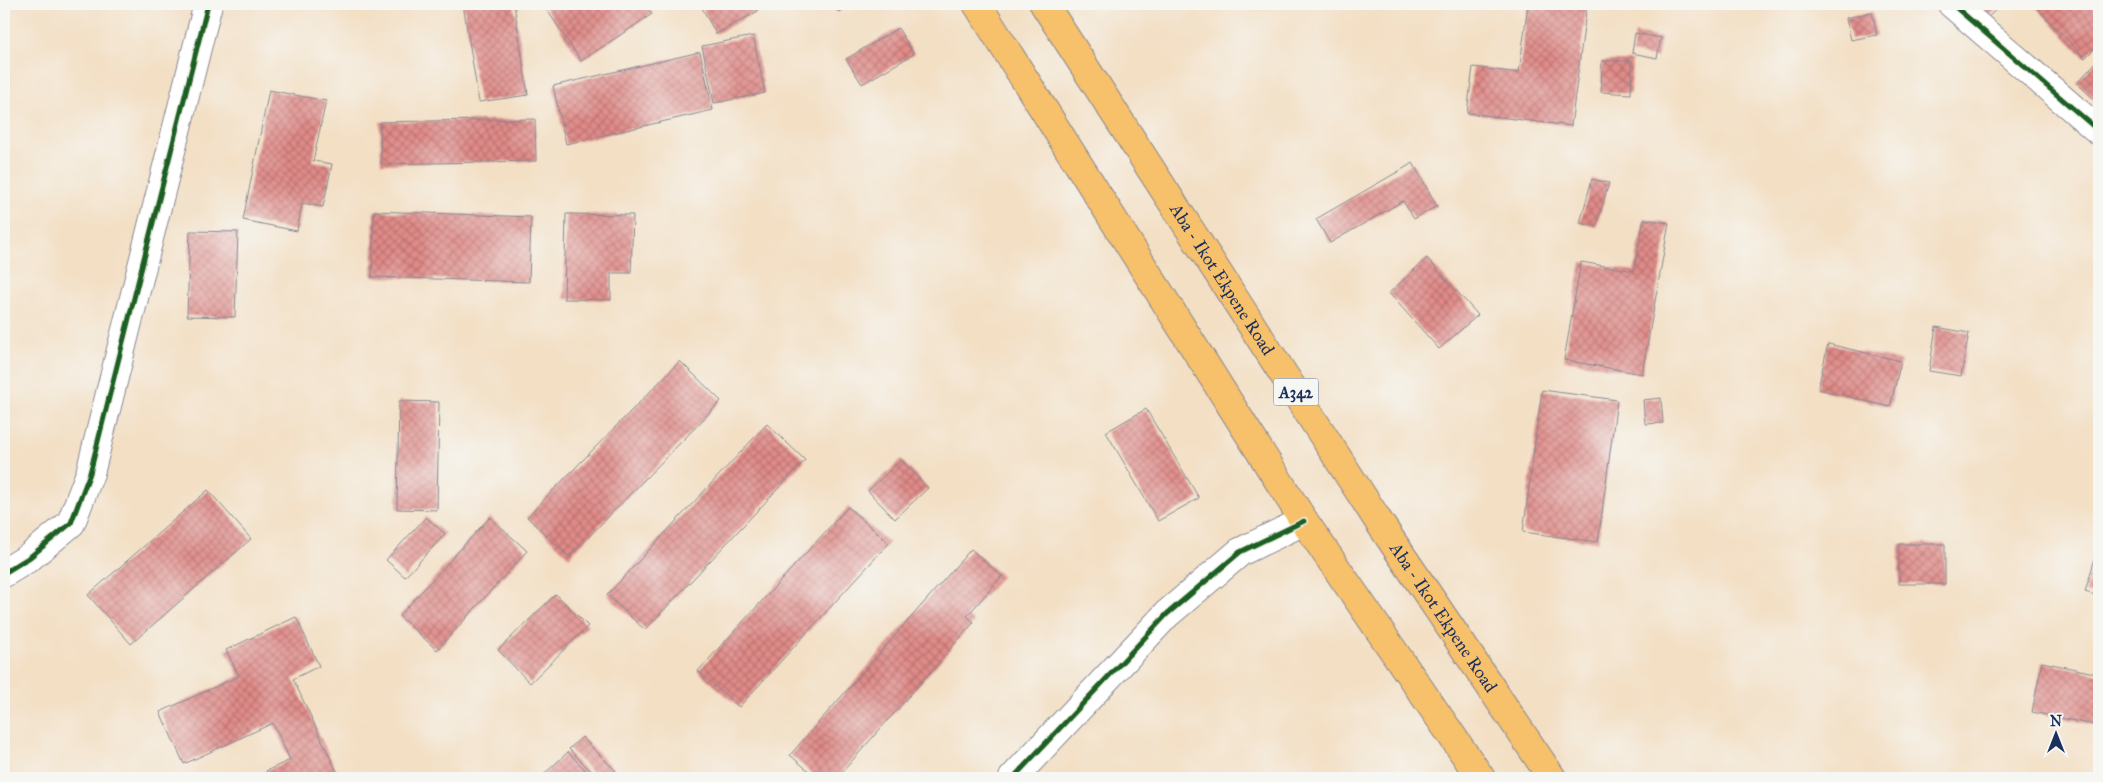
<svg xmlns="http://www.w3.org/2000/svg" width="2103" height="782" viewBox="0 0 2103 782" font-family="'IM FELL Great Primer',serif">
	<defs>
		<pattern id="building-cross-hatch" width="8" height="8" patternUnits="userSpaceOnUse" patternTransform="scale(1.25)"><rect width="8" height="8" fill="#e18b88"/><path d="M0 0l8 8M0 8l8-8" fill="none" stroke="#b67272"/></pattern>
	</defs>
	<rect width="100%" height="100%" fill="#f6f6f2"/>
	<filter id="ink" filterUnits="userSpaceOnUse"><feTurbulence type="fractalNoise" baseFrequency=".02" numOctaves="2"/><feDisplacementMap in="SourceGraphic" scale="10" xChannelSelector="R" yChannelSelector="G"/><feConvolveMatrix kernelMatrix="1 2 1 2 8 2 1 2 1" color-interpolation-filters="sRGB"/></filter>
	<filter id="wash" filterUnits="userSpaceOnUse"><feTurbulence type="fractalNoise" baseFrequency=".0096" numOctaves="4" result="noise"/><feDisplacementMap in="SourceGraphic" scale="20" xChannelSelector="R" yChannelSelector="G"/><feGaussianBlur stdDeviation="1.12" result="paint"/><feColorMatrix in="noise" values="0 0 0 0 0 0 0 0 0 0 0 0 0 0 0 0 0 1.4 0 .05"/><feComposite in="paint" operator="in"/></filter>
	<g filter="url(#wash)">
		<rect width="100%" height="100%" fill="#f3dfc4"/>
		<g id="blocks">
			<path fill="url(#building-cross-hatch)" d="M463,4H514L528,95L479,102Z
				M543,4H645L652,14L581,61Z
				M700,4H754L758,11L716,34Z
				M834,4H854L838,12Z
				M1528,4H1587L1571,126L1467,113L1473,67L1519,73Z
				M1970,4H2002L1985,20Z
				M2033,4H2099V44L2085,58Z
				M1872,12L1877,35L1851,40L1846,18Z
				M898,28L914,54L862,84L846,59Z
				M1635,33L1661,38L1657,58L1632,53Z
				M753,36L765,93L714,103L702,46Z
				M700,52L713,110L566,144L553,86Z
				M2099,59V104L2077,83Z
				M1602,61H1632L1631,94L1601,92Z
				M269,90L326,101L313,161L332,164L323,207L302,203L297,231L243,220Z
				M535,119L536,161L381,164L380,122Z
				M1413,163L1437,206L1414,219L1403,201L1330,243L1316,219Z
				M1592,179L1609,183L1596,227L1580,223Z
				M374,211L531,217L529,282L372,277Z
				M566,214L633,215L631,273H611V300L564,299Z
				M1644,219L1669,223L1642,374L1564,360L1581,262L1634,271Z
				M190,231L238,232L235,317L187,316Z
				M1427,258L1478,315L1439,349L1389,293Z
				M1936,327L1969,333L1961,376L1929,371Z
				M1828,344L1901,361L1890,407L1818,389Z
				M680,361L721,401L569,557L527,517Z
				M1542,390L1617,400L1598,542L1523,532Z
				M1661,398L1663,423L1645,424L1643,400Z
				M399,401L439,402L437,510L397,509Z
				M1146,409L1199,498L1158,521L1106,432Z
				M767,424L805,460L645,630L607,595Z
				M901,460L928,488L895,519L868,491Z
				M208,490L251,539L131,644L88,595Z
				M848,507L889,543L739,707L698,671Z
				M426,517L445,534L405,577L386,560Z
				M490,517L527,551L437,650L399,616Z
				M1899,544H1945V584H1899Z
				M2099,545V596L2085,592Z
				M971,549L1002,576L967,616L974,622L837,778H817L790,755Z
				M556,594L588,626L530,683L498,650Z
				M296,617L319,666L293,679L340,778H269L266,771L290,760L273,723L184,764L160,712L239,676L226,650Z
				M2042,662L2099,674V726L2032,712Z
				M582,737L623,778H598L569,749Z
				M568,752L593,778H540Z"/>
		</g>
	</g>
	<g filter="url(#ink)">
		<use href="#blocks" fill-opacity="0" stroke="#878791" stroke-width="1"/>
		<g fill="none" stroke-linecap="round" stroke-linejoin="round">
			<defs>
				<path id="minor" d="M1952,4L2099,131
					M4,573L30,557L71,523L90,473L208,4
					M1013,778L1167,614L1240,552L1304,521"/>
				<g id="trunk">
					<path d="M977,4L1304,521L1481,778"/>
					<path id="s1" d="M1044,4L1381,525L1552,778"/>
				</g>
			</defs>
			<use href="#minor" stroke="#878791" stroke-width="30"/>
			<use href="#trunk" stroke="#878791" stroke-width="30"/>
			<use href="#minor" stroke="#fff" stroke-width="28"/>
			<use href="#trunk" stroke="#f7c06b" stroke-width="28"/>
			<defs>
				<path id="cycleway" d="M1952,4L2099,131
					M4,573L30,557L71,523L90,473L208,4
					M1013,778L1167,614L1240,552L1304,521"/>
			</defs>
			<use href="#cycleway" stroke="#f6f6f2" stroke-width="8"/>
			<use href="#cycleway" stroke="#1b5e20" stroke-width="5"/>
		</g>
	</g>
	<g text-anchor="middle" stroke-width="4" stroke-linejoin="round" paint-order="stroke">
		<rect fill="#f6f6f2" stroke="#5d6b8a" stroke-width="1" x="1273.5" y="378.5" width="45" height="27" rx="4"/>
		<g font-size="16" font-weight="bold" fill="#1b2f5e">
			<text x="1296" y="398">A342</text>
		</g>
		<g font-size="18" fill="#1b2f5e" stroke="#f6f6f2">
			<text dy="6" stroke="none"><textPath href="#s1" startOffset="328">Aba - Ikot Ekpene Road</textPath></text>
			<text dy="6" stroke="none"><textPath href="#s1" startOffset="732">Aba - Ikot Ekpene Road</textPath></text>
		</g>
	</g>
	<rect width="2103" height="782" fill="none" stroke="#f6f6f2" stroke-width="20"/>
	<g transform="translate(2056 734)" stroke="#f6f6f2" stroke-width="4" paint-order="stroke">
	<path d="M0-4L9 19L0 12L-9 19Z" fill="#1b2f5e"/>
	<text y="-8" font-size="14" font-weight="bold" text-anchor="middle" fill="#1b2f5e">N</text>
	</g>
</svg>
